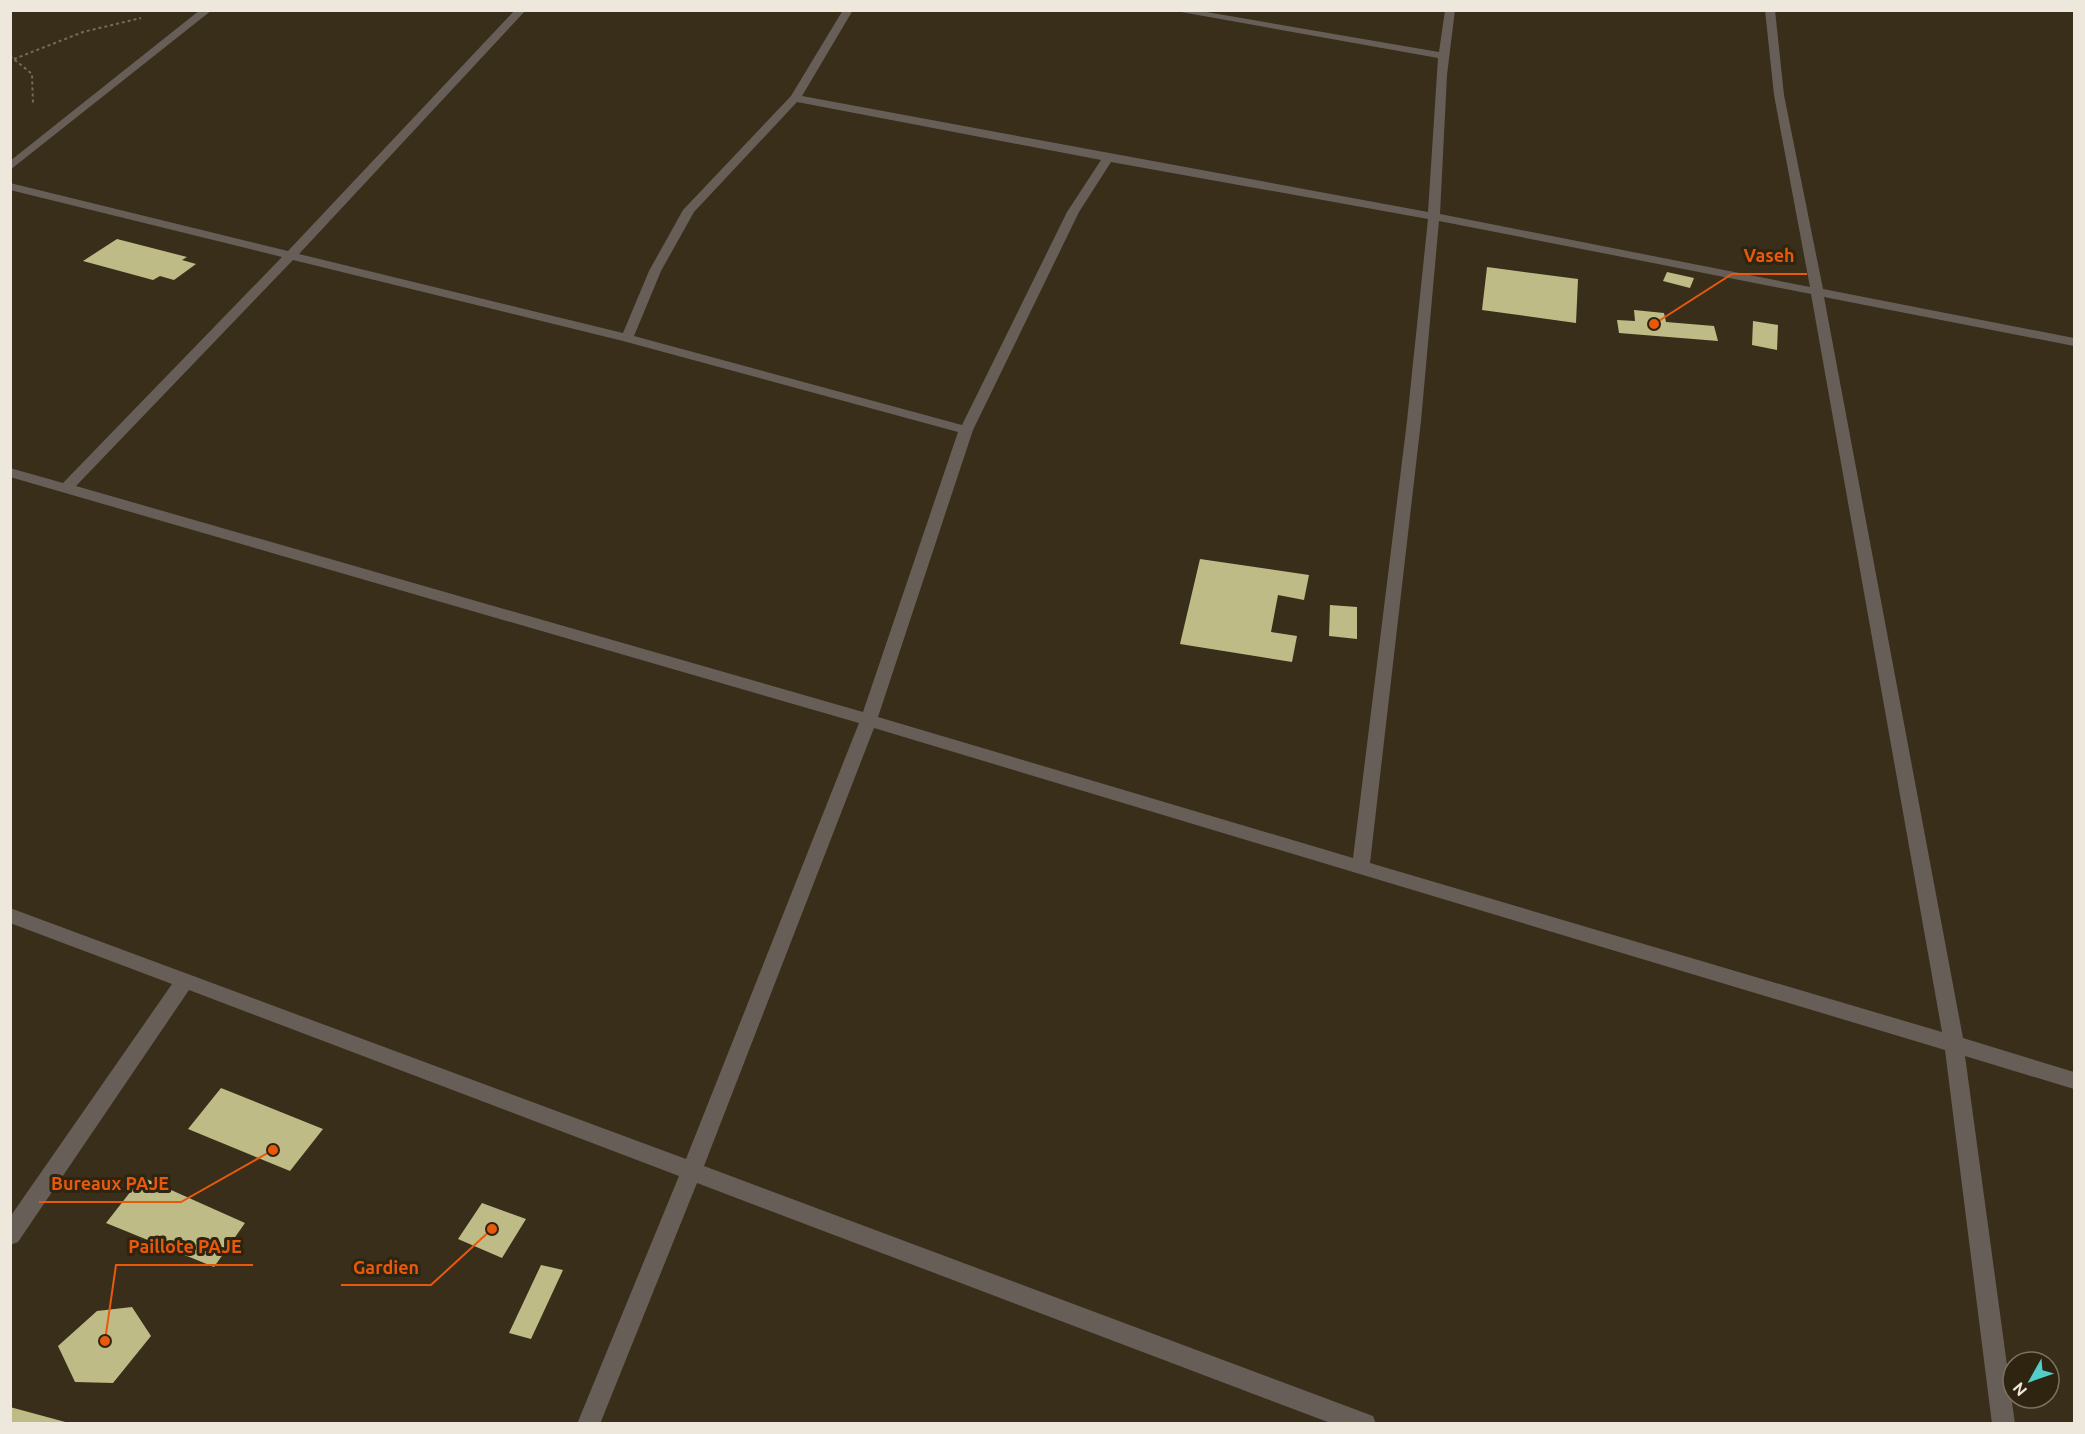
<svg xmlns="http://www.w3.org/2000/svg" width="2085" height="1434" viewBox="0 0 2085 1434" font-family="Ubuntu,sans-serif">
	<rect width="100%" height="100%" fill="#392e1a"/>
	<path fill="#bfbb87" d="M117,239L187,257L182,260L196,264L174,280L160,276L153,280L83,261Z
		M1487,267L1578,279L1576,323L1482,310Z
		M1667,272L1694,278L1690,288L1663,281Z
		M1634,310L1664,313L1666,322L1714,326L1718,341L1619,333L1617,320L1635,321Z
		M1753,321L1778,325L1777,350L1752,345Z
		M1200,559L1309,575L1304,600L1278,595L1271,632L1297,636L1292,662L1180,644Z
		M1330,605L1357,607V639L1329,636Z
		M221,1088L323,1129L290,1171L188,1129Z
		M142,1177L245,1223L214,1267L106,1223Z
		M482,1203L526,1219L502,1258L458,1239Z
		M541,1265L563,1270L531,1339L509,1333Z
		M132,1307L151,1336L113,1383L75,1382L58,1346L97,1311Z
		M10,1407L69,1423V1424H10Z"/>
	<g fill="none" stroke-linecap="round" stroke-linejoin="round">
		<path stroke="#756b5a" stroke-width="2" stroke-dasharray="3 3" stroke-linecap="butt" d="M10,56L32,74L33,105
			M14,59L83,32L141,18"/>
		<path fill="#675e57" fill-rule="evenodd" d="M200,10H212L10,170V161Z
			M515,10H526L299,254L623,333L649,271L683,210L791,96L843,10H853L802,96L1428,212L1438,58L1170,10H1195L1439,52L1445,10H1455L1447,75L1440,214L1810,287L1774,95L1765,10H1775L1784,95L1823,289L2074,338V346L1824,297L1963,1038L2074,1072V1089L1965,1056L2015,1424H1992L1945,1050L874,728L704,1166L1365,1413L1373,1416L1376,1424H1333L697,1183L600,1424H577L679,1176L189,990L18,1242L10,1245V1217L172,984L10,923V908L686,1159L859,723L10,477V468L63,483L282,257L10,190V183L288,251ZM797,102L1101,160L1067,212L962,425L634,336L661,271L694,212ZM1111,162L1428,219L1407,421L1353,858L878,717L973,430L1079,212ZM1439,221L1811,294L1942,1032L1370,863L1421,421ZM293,260L623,341L958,432L863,712L76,486Z"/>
	</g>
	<path fill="none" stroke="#e8590c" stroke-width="2" d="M1654 324L1732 274H1807M273 1150L181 1202H39M105 1341L116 1265H253M492 1229L431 1285H341"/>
	<g fill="#e8590c" stroke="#2f2410" stroke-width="2">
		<circle cx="1654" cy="324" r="6"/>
		<circle cx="273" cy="1150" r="6"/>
		<circle cx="105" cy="1341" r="6"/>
		<circle cx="492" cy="1229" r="6"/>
	</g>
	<g font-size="18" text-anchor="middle" font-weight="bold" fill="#e8590c" stroke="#2f2410" stroke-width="6" stroke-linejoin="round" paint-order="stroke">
		<text x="1769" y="262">Vaseh</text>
		<text x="110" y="1190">Bureaux PAJE</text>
		<text x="185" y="1253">Paillote PAJE</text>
		<text x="386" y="1274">Gardien</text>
	</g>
	<rect width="2085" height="1434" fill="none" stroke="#eee7db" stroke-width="24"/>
	<g transform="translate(2031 1380) rotate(230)"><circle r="28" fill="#2f2410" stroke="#7b7261" stroke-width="1.5"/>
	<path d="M0-4.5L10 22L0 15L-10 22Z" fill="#53cdc9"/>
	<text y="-9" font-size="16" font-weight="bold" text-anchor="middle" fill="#eee7db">N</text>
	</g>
</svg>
